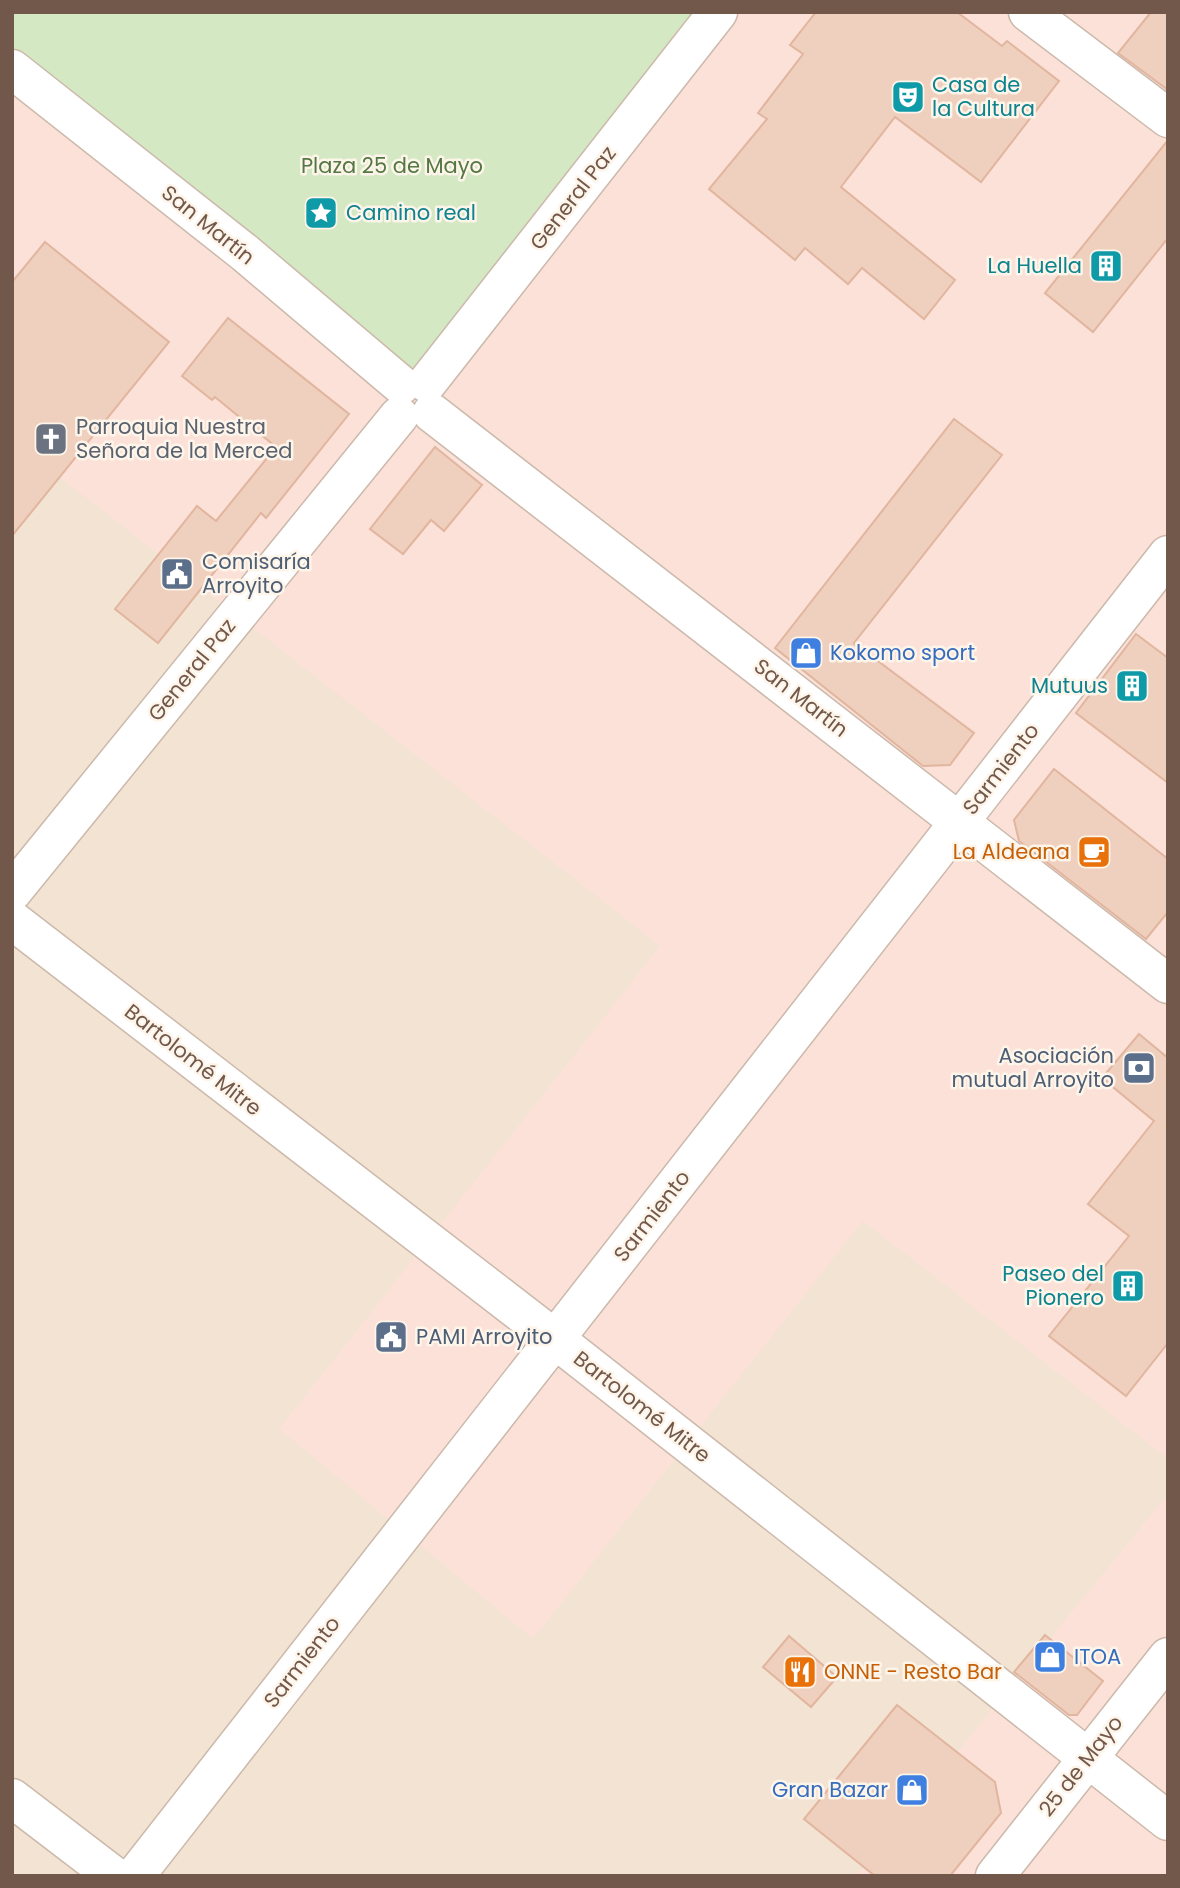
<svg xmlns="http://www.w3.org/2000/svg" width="1180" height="1888" viewBox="0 0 1180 1888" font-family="Poppins,sans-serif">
	<rect width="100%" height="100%" fill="#fbf1e4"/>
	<path fill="#f2e3d3" d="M12,12H1168V1876H12Z"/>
	<path fill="#fbe1d8" d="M12,12H1168V1459L863,1221L533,1639L279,1429L660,946L12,440Z
		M1168,1494V1876H856Z"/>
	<path fill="#d3e8c3" d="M12,12H706L424,372L403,371L12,53Z"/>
	<path fill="#efcfbd" stroke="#e1b59e" stroke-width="2" d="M816,12H957L1002,46L1007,41L1059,81L981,182L895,117L841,187L955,280L924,319L862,268L848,284L805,248L795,260L709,189L767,119L758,113L803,54L790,45Z
		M1151,12H1168V90L1118,53Z
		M1168,140V238L1093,332L1045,293Z
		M45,242L169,342L12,536V282Z
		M228,318L349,414L266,518L261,513L158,643L115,609L197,506L216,521L276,447L215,397L212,400L182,376Z
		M954,419L1002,455L854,643L974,733L950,765L923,766L775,648Z
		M435,447L482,485L444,531L431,520L403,554L370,529Z
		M1136,634L1168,658V783L1076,713Z
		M1054,769L1168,859V912L1146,939L1019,841L1014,820Z
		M1139,1034L1168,1058V1343L1126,1396L1049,1336L1129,1236L1088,1204L1154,1121L1102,1078Z
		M1045,1635L1103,1681L1077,1715H1069L1014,1672Z
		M789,1636L837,1677L811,1707L763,1667Z
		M897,1705L995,1782L1001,1813L950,1876H875L804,1819Z"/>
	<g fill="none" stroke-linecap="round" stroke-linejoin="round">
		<defs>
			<path id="street" d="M1028,12L1168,118
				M12,69L245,253L401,385
				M427,383L718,12
				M432,413L1168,984
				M12,892L399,416
				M12,920L555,1339L1168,1821
				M12,1798L114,1876
				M135,1876L1168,555
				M995,1876L1168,1657"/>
		</defs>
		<use href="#street" stroke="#ccb9ab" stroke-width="41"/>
		<use href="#street" stroke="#fff" stroke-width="38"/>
	</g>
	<defs>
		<symbol id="theatre-square" viewBox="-11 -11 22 22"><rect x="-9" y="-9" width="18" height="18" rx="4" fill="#0f9aa8" stroke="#fef5ea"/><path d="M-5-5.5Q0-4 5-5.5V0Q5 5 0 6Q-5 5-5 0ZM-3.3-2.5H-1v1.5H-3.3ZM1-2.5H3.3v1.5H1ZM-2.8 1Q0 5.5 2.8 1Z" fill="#fff"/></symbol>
		<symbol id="sight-square" viewBox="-11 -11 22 22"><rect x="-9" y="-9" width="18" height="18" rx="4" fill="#0f9aa8" stroke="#fef5ea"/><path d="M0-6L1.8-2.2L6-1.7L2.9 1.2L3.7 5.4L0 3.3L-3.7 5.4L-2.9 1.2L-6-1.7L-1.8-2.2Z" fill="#fff"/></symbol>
		<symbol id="building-square" viewBox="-11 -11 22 22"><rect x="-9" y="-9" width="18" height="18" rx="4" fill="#0f9aa8" stroke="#fef5ea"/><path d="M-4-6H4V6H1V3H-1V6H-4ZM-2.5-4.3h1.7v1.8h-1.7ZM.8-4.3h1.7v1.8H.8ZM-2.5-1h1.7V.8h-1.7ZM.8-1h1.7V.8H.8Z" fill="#fff"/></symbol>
		<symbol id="church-square" viewBox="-11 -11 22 22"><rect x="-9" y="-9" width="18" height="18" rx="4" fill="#6b7280" stroke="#fef5ea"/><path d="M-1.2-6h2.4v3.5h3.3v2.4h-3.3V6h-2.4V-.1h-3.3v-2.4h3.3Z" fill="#fff"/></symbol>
		<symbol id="civic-square" viewBox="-11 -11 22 22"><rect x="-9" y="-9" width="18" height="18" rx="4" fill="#5c6f8a" stroke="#fef5ea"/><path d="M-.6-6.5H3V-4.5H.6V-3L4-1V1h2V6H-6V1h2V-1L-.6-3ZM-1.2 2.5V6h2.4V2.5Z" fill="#fff"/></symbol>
		<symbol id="shop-square" viewBox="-11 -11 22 22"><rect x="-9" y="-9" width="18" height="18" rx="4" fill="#3f7fe0" stroke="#fef5ea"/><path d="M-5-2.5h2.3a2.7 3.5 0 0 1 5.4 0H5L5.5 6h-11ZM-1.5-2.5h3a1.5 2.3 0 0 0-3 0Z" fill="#fff"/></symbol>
		<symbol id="cafe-square" viewBox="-11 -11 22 22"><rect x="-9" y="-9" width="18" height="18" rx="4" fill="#e8710a" stroke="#fef5ea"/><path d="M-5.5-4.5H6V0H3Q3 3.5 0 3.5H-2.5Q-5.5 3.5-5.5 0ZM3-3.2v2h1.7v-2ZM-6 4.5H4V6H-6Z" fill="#fff"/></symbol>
		<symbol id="bank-square" viewBox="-11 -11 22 22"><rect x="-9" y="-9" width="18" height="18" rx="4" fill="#5c6f8a" stroke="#fef5ea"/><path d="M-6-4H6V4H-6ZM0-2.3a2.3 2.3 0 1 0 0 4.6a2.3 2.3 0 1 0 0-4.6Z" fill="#fff"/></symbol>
		<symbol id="restaurant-square" viewBox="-11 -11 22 22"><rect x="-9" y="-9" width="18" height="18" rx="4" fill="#e8710a" stroke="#fef5ea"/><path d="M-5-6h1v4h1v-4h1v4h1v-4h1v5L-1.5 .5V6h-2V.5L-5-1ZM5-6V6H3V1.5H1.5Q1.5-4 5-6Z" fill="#fff"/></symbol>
	</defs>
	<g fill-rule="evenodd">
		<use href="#theatre-square" x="889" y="78" width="38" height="38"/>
		<use href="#sight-square" x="302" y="194" width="38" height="38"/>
		<use href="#building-square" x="1087" y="247" width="38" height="38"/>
		<use href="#church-square" x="32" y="420" width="38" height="38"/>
		<use href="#civic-square" x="158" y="555" width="38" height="38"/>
		<use href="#shop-square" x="787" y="634" width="38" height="38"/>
		<use href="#building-square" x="1113" y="667" width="38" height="38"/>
		<use href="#cafe-square" x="1075" y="833" width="38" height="38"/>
		<use href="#bank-square" x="1120" y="1049" width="38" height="38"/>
		<use href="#building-square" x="1109" y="1267" width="38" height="38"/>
		<use href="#civic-square" x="372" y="1318" width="38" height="38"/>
		<use href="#shop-square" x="1031" y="1638" width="38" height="38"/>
		<use href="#restaurant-square" x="781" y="1653" width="38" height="38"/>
		<use href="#shop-square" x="893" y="1771" width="38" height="38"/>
	</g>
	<g text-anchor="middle" stroke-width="5" stroke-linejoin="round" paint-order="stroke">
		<g font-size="21" fill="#0d838f" stroke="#fef5ea" text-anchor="end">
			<text x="932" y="92" text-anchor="start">Casa de<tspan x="932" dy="24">la Cultura</tspan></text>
			<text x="346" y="220" text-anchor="start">Camino real</text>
			<text x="1082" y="273">La Huella</text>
			<text x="1108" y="693">Mutuus</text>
			<text x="1104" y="1281">Paseo del<tspan x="1104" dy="24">Pionero</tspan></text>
		</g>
		<g font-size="21" fill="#547843" stroke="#fef5ea">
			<text x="392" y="173">Plaza 25 de Mayo</text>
		</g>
		<g font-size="21" fill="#72584b" stroke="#fef5ea">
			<text transform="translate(573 198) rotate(-52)" y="7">General Paz</text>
			<text transform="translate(208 225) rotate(39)" y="7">San Martín</text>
			<text transform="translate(192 670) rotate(-51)" y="7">General Paz</text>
			<text transform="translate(801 698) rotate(38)" y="7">San Martín</text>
			<text transform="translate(1001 769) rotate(-52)" y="7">Sarmiento</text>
			<text transform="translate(193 1060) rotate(38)" y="7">Bartolomé Mitre</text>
			<text transform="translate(652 1216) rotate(-52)" y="7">Sarmiento</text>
			<text transform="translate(642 1407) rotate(38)" y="7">Bartolomé Mitre</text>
			<text transform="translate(302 1662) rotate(-52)" y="7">Sarmiento</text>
			<text transform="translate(1081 1766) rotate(-52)" y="7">25 de Mayo</text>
		</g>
		<g font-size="21" fill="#5b616d" stroke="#fef5ea" text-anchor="start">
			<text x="76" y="434">Parroquia Nuestra<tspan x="76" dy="24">Señora de la Merced</tspan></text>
		</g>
		<g font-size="21" fill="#4e5e75" stroke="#fef5ea" text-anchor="start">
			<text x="202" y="569">Comisaría<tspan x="202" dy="24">Arroyito</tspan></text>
			<text x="1114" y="1063" text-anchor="end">Asociación<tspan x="1114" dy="24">mutual Arroyito</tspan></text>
			<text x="416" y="1344">PAMI Arroyito</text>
		</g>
		<g font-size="21" fill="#366cbe" stroke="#fef5ea" text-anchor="start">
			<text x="830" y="660">Kokomo sport</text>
			<text x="1074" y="1664">ITOA</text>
			<text x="888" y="1797" text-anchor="end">Gran Bazar</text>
		</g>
		<g font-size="21" fill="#c56008" stroke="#fef5ea" text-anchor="end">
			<text x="1070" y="859">La Aldeana</text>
			<text x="824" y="1679" text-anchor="start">ONNE - Resto Bar</text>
		</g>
	</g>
	<rect width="1180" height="1888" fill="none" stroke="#72584b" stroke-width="28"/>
</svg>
